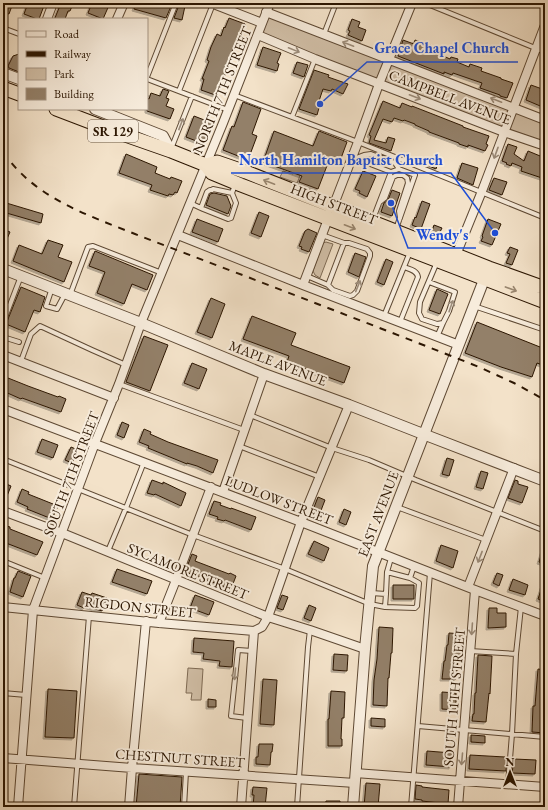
<svg xmlns="http://www.w3.org/2000/svg" width="548" height="810" viewBox="0 0 548 810" font-family="'EB Garamond',serif">
	<defs>
		<filter id="shadow"><feDropShadow dx="-2" dy="2" stdDeviation="0" flood-color="#0004"/></filter>
	</defs>
	<rect width="100%" height="100%" fill="#f3e2c9"/>
	<filter id="stains"><feTurbulence type="fractalNoise" baseFrequency=".005" numOctaves="4"/><feColorMatrix values="0 0 0 0 .2 0 0 0 0 .09 0 0 0 0 .02 0 0 0 .5 -.17"/></filter>
	<radialGradient id="worn" r=".72"><stop offset=".6" stop-color="#630" stop-opacity="0"/><stop offset="1" stop-color="#630" stop-opacity=".3"/></radialGradient>
	<path fill="#d1bfa7" stroke="#7e6a54" d="M266,12L545,120V146L258,35Z
		M301,154L308,156L297,183L280,177L283,171L293,174Z
		M326,242L333,244L320,278L315,275L313,271L323,243Z
		M188,668L203,669L201,700H191L192,693H186Z"/>
	<path fill="#938069" stroke="#2c1602" filter="url(#shadow)" d="M3,3H13L9,14L3,12Z
		M28,3H45L39,19H37L24,14Z
		M61,3H69L73,4L70,11H68L65,19H58L55,18Z
		M92,3H110L103,19L88,13Z
		M136,3H169L172,4L166,18L134,9Z
		M179,5L185,6L182,20L174,18Z
		M229,18L245,24L239,39H237L231,54H232L225,67L228,68L224,77L223,76L218,96L201,90L204,79H202L209,61L207,60L211,47L217,34L221,36L224,27L225,28Z
		M352,19L360,22L358,27L366,30L362,41L348,35L350,31L348,30Z
		M403,40L414,44L415,40L431,45L430,48L440,52L439,54L450,59L451,57L458,59L457,62L469,67L470,64L482,68L481,71L501,78V79L513,83L507,98L500,96V95L480,88L482,83L453,73L452,75L444,72V74L398,56Z
		M263,47L281,53L277,63L279,64L277,71L257,65Z
		M19,54V72L9,68L8,66L13,56Z
		M297,62L308,65L304,77L293,73Z
		M314,70L329,75L328,77L348,84L343,94L332,89L331,91L323,89L319,101H321L317,115L299,109Z
		M531,85L545,90V108L526,100Z
		M163,89L169,91L166,98L169,99L166,106L174,109L170,119L147,111V98L149,99L151,93L160,96Z
		M383,101L400,108L402,103L412,107V106L435,115L463,126V127L489,136L486,144L488,145L485,151L468,145V147L459,144V143L429,132V131L415,125V124L404,120L403,121L394,118L392,122L383,119L374,140L386,143L388,137L395,139L391,151L369,143L371,136L369,135Z
		M243,102L261,109L252,134L257,136L248,160L223,150L232,126L234,127Z
		M194,116L212,123L204,144L186,137Z
		M274,131L313,146L319,131L347,142L340,161L330,158L318,189L299,182L302,176L263,162Z
		M508,144L517,147L514,154L524,161L528,151L545,158V179L521,171L522,167L512,163L511,166L506,164L507,163L502,161Z
		M126,154L157,167L155,173L170,179L171,177L182,181L177,193L175,192L173,195L169,194L168,196L150,190L152,185L119,173Z
		M432,157L439,159L436,169L429,166Z
		M462,163L478,168L473,185L457,178Z
		M363,171L376,176L367,197L359,193L360,191L355,189Z
		M494,178L507,182L502,195L489,190Z
		M392,190L400,193L392,216L381,212L384,203L388,200Z
		M214,193L227,196L231,206L228,214L206,205L210,194Z
		M422,201L430,204L421,229L412,225L415,217L416,218Z
		M3,202L43,214L41,223L3,212Z
		M259,212L269,216L261,237L251,233Z
		M197,219L223,229L218,242L192,232Z
		M488,219L501,224L492,245L481,241L483,237L482,236Z
		M434,225L442,228L438,236L431,234Z
		M3,229L10,232L3,248Z
		M308,229L317,233L309,252L301,249L302,247L299,246L305,231Z
		M48,240L63,245L58,257L72,262L64,282L13,261L19,245L42,254Z
		M510,247L518,250L512,265L506,263L510,254L507,253Z
		M95,251L153,275L147,290L132,284L124,304L97,293L105,272L89,266Z
		M355,253L366,257L359,277L348,272Z
		M386,259L393,262L384,285L377,282Z
		M21,287L45,297L40,312L34,310L25,332L6,324Z
		M437,289L448,294L440,314L429,310Z
		M211,298L225,304L212,338L197,332Z
		M252,316L296,333L291,345L350,367L344,383L287,362L289,356L243,339Z
		M477,322L545,349V366L537,363L532,377L501,367L465,353Z
		M144,336L168,345L150,391L126,382Z
		M192,363L207,369L199,389L184,383Z
		M3,376L28,386L58,397L59,396L66,399L61,412L22,398L21,399L3,391Z
		M122,422L129,425L124,438L117,435Z
		M144,429L151,432L150,434L168,442L218,460L213,473L197,466L187,463V464L148,448L149,446L139,442Z
		M42,439L58,445L53,458L37,452Z
		M71,447L78,450L72,463L65,460Z
		M447,458L454,460L449,476L442,474Z
		M481,471L488,473L483,489L476,487Z
		M152,480L163,484V482L186,493L181,506L155,494L154,495L147,493Z
		M515,480L518,481V484L528,487L522,503L508,498Z
		M4,483L11,486L3,506V487Z
		M22,489L29,492L28,494L58,506L52,519L27,509L28,507L17,502Z
		M318,497L325,500L320,513L313,510Z
		M214,501L221,503L220,505L231,509V508L256,517L251,530L225,520L224,521L217,519L218,517L209,514Z
		M344,509L351,512L346,525L339,522Z
		M3,525L10,527V529L43,542L37,555L6,543L7,541L3,539Z
		M314,541L329,548L324,561L308,554Z
		M441,545L458,551L453,568L436,561Z
		M544,546L545,547V564L539,562Z
		M192,554L197,556L195,561L229,574L230,573L236,576L231,589L185,572Z
		M117,569L152,581L147,594L112,582Z
		M18,571L31,576L23,597L10,592L14,578H15Z
		M497,573L503,575L499,586L493,583Z
		M513,579L528,585L525,595L509,590Z
		M544,581H545V602L538,599Z
		M393,585H414V599H393Z
		M82,592L91,595L92,593L107,598L102,611L85,606L84,608L77,605Z
		M195,595L214,602L209,615L190,608Z
		M282,595L288,597L283,610L277,608Z
		M309,605L316,608L311,621L304,618Z
		M489,608H497V613H506V627L488,628Z
		M379,627L393,628L392,653H391L389,678H388L387,706L373,705L374,680L377,659Z
		M449,633L463,634L460,661H458L456,679H442L444,661H445L447,645H448Z
		M194,638L234,641L232,667L219,666L220,661L203,659L204,653L193,652Z
		M334,654L348,655L347,671L333,670Z
		M478,655L492,656L490,694L489,693L486,722L472,721L473,714H474L475,693H476Z
		M538,669L545,670V733L532,732L533,706H535Z
		M263,679L277,680L274,725L260,724Z
		M48,689L77,691L74,738L45,737Z
		M331,691L345,692L344,718H342L341,739H342V746H328V719H329Z
		M442,692L456,693V710L442,709Z
		M208,699L216,700V707H208Z
		M371,718L385,719V727L371,726Z
		M471,735L485,736V743L471,742Z
		M259,744H273L272,752H271L270,765L256,764V757H258Z
		M427,751L452,753L451,767L426,765Z
		M470,755L505,757V758H507L506,771L469,769Z
		M514,759L536,760L535,774L512,773Z
		M139,774L182,777L180,807H136Z
		M366,783L380,784L378,807H364Z
		M416,785L422,786V787L449,790L448,804L422,801V800L415,799Z
		M253,787L267,788L265,807H253L254,795H252Z
		M326,801H340V807H325Z"/>
	<g fill="none" stroke-linecap="round" stroke-linejoin="round">
		<defs>
			<path id="service" d="M425,3L545,52
				M3,28L19,34
				M324,34L336,3
				M147,77L176,3
				M147,79L228,110
				M179,91L213,4
				M234,95L358,142L545,218
				M292,117L315,59
				M171,149L192,96
				M352,157L391,172L373,219
				M356,158L364,155L371,154L395,163L399,169
				M391,172L399,169L415,175L396,229
				M380,202L385,198L393,177L397,175H403L407,178L408,183L399,211L400,218
				M190,203L203,209L228,219L231,218L236,203L232,193L235,185
				M201,208L207,192L210,190H212L213,189L232,193
				M322,235L344,243H349L367,249L370,253V256L357,291L353,295L350,296L333,290L328,285
				M307,276L328,285L344,243
				M429,282L455,292L449,311L443,323L437,324L422,319L419,313L420,302L437,262
				M52,288L46,306L57,309L65,294
				M70,295L88,247L93,246L162,273
				M474,306L545,330
				M384,316L410,252
				M400,322L418,277C417,270 409,269 404,267
				M3,323L21,276
				M3,337L19,342
				M437,337L443,323
				M21,361L31,334L40,326L92,350L126,365
				M119,384L244,430
				M250,415L332,448L369,460L416,480L545,531
				M239,446L320,477
				M3,459L193,535L285,569L370,604L385,607L415,608L417,606L419,583L410,578L414,566
				M397,507L486,540
				M108,551L126,508L144,462
				M391,558L387,572L410,578
				M3,561L45,578
				M371,593L386,594L387,572
				M385,607L386,594
				M470,651L516,654L521,607
				M3,693L26,695
				M247,718L231,716L238,650L252,651
				M418,726L545,737
				M508,784L512,734L516,654
				M74,807L82,705L89,616
				M184,807L186,772
				M297,807L308,647L310,630
				M411,807L430,573"/>
			<path id="minor" d="M211,3L262,23
				M266,12L545,120
				M47,19L53,3
				M117,19L124,3
				M258,35L315,59L504,132L545,146
				M329,208L333,207L358,142L379,84L412,3
				M178,235L303,285L459,345
				M456,255L482,191L545,25
				M303,285L328,219L331,217
				M3,355L114,398
				M3,409L301,522L475,590L545,616
				M223,492L264,374
				M3,511L62,533L268,617L310,630L365,649
				M468,587L514,468
				M3,607L159,623L254,631L262,627L268,617L301,522L349,405
				M159,623L176,580L211,487
				M3,758L132,768L355,783
				M355,773L545,787
				M18,807L33,610L95,443L119,384L141,323L223,123L270,3
				M129,807L132,768L146,621
				M241,807L254,631
				M458,807L475,590"/>
			<path id="tertiary" d="M3,73L19,79
				M95,109L163,136L171,151
				M3,269L141,323L264,374L349,405L423,434L545,481
				M353,807L365,649L373,566L487,272"/>
			<path id="trunk" d="M3,88L19,94
				M56,109L111,130L171,151L206,165L212,173L241,185L545,302
				M206,165L217,162L246,172L489,268L545,288"/>
		</defs>
		<use href="#service" stroke="#5e4934" stroke-width="6"/>
		<use href="#minor" stroke="#5e4934" stroke-width="10"/>
		<use href="#tertiary" stroke="#5e4934" stroke-width="12"/>
		<use href="#trunk" stroke="#2c1602" stroke-width="15"/>
		<use href="#service" stroke="#f7ecdc" stroke-width="4"/>
		<use href="#minor" stroke="#f7ecdc" stroke-width="8"/>
		<use href="#tertiary" stroke="#f7ecdc" stroke-width="10"/>
		<use href="#trunk" stroke="#f3e2c9" stroke-width="13"/>
		<path stroke="#2c1602" stroke-width="2" stroke-dasharray="7 7" stroke-linecap="butt" d="M3,152C35,198 85,214 135,234C171,248 208,262 245,276C323,306 401,336 479,367L514,383L545,400"/>
	</g>
	<defs><path id="oneway-shaft" d="M-6 0H5M1.5-3L5.5 0L1.5 3" fill="none" stroke-width="1.6" stroke-linecap="round" stroke-linejoin="round"/></defs>
	<g stroke="#9c8c7a">
		<use href="#oneway-shaft" transform="translate(348 44) rotate(-159)"/>
		<use href="#oneway-shaft" transform="translate(294 50) rotate(22)"/>
		<use href="#oneway-shaft" transform="translate(415 97) rotate(21)"/>
		<use href="#oneway-shaft" transform="translate(496 100) rotate(-159)"/>
		<use href="#oneway-shaft" transform="translate(181 124) rotate(-69)"/>
		<use href="#oneway-shaft" transform="translate(496 153) rotate(110)"/>
		<use href="#oneway-shaft" transform="translate(358 286) rotate(-68)"/>
		<use href="#oneway-shaft" transform="translate(451 306) rotate(-71)"/>
		<use href="#oneway-shaft" transform="translate(480 557) rotate(111)"/>
		<use href="#oneway-shaft" transform="translate(472 629) rotate(94)"/>
		<use href="#oneway-shaft" transform="translate(235 674) rotate(95)"/>
		<use href="#oneway-shaft" transform="translate(462 759) rotate(95)"/>
	</g>
	<g stroke="#99866f">
		<use href="#oneway-shaft" transform="translate(269 182) rotate(-159)"/>
		<use href="#oneway-shaft" transform="translate(350 227) rotate(21)"/>
		<use href="#oneway-shaft" transform="translate(511 289) rotate(20)"/>
	</g>
	<g text-anchor="middle" stroke-width="4" stroke-linejoin="round" paint-order="stroke">
		<rect fill="#f7ecdc" stroke="#695643" stroke-width="1" x="88" y="120" width="50" height="22" rx="3"/>
		<g font-size="13" font-weight="bold" fill="#2c1602">
			<text x="113" y="136">SR 129</text>
		</g>
		<g font-size="14" fill="#2c1602" stroke="#f7ecdc">
			<text transform="translate(222 90) rotate(-68)" y="5">NORTH 7TH STREET</text>
			<text transform="translate(450 97) rotate(21)" y="5">CAMPBELL AVENUE</text>
			<text transform="translate(334 204) rotate(21)" y="5">HIGH STREET</text>
			<text transform="translate(278 363) rotate(21)" y="5">MAPLE AVENUE</text>
			<text transform="translate(71 474) rotate(-69)" y="5">SOUTH 7TH STREET</text>
			<text transform="translate(279 500) rotate(21)" y="5">LUDLOW STREET</text>
			<text transform="translate(378 514) rotate(-69)" y="5">EAST AVENUE</text>
			<text transform="translate(188 571) rotate(22)" y="5">SYCAMORE STREET</text>
			<text transform="translate(140 607) rotate(6)" y="5">RIGDON STREET</text>
			<text transform="translate(454 697) rotate(-85)" y="5">SOUTH 11TH STREET</text>
			<text transform="translate(180 758) rotate(4)" y="5">CHESTNUT STREET</text>
		</g>
	</g>
	<path fill="none" stroke="#1d4ed8" stroke-width="1.5" d="M320 104L367 62H518M495 233L451 173H231M391 203L408 248H476"/>
	<g fill="#1d4ed8" stroke="#f7ecdc" stroke-width="1.5">
		<circle cx="320" cy="104" r="4"/>
		<circle cx="495" cy="233" r="4"/>
		<circle cx="391" cy="203" r="4"/>
	</g>
	<g font-size="15" text-anchor="middle" font-weight="bold" fill="#1d4ed8" stroke="#f7ecdc" stroke-width="4" stroke-linejoin="round" paint-order="stroke">
		<text x="442" y="53">Grace Chapel Church</text>
		<text x="341" y="165">North Hamilton Baptist Church</text>
		<text x="442" y="240">Wendy's</text>
	</g>
	<rect width="548" height="810" fill="none" stroke="#f3e2c9" stroke-width="16"/>
	<rect x="4" y="4" width="540" height="802" fill="none" stroke="#2c1602" stroke-width="2"/>
	<rect x="8" y="8" width="532" height="794" fill="none" stroke="#2c1602"/>
	<rect x="18" y="18" width="130" height="92" fill="#f7ecdc" stroke="#a69685"/>
	<rect x="26" y="31" width="20" height="6" fill="#f7ecdc" stroke="#a69685"/>
	<text x="54" y="38" font-size="12" fill="#2c1602">Road</text>
	<rect x="26" y="51" width="20" height="6" fill="#2c1602" stroke="#a69685"/>
	<text x="54" y="58" font-size="12" fill="#2c1602">Railway</text>
	<rect x="26" y="68" width="20" height="12" fill="#d1bfa7" stroke="#a69685"/>
	<text x="54" y="78" font-size="12" fill="#2c1602">Park</text>
	<rect x="26" y="88" width="20" height="12" fill="#938069" stroke="#a69685"/>
	<text x="54" y="98" font-size="12" fill="#2c1602">Building</text>
	<g transform="translate(510 772)" stroke="#f7ecdc" stroke-width="3" paint-order="stroke">
	<path d="M0-3L7 15L0 10L-7 15Z" fill="#2c1602"/>
	<text y="-6" font-size="11" font-weight="bold" text-anchor="middle" fill="#2c1602">N</text>
	</g>
	<rect width="100%" height="100%" filter="url(#stains)"/>
	<rect width="100%" height="100%" fill="url(#worn)"/>
</svg>
